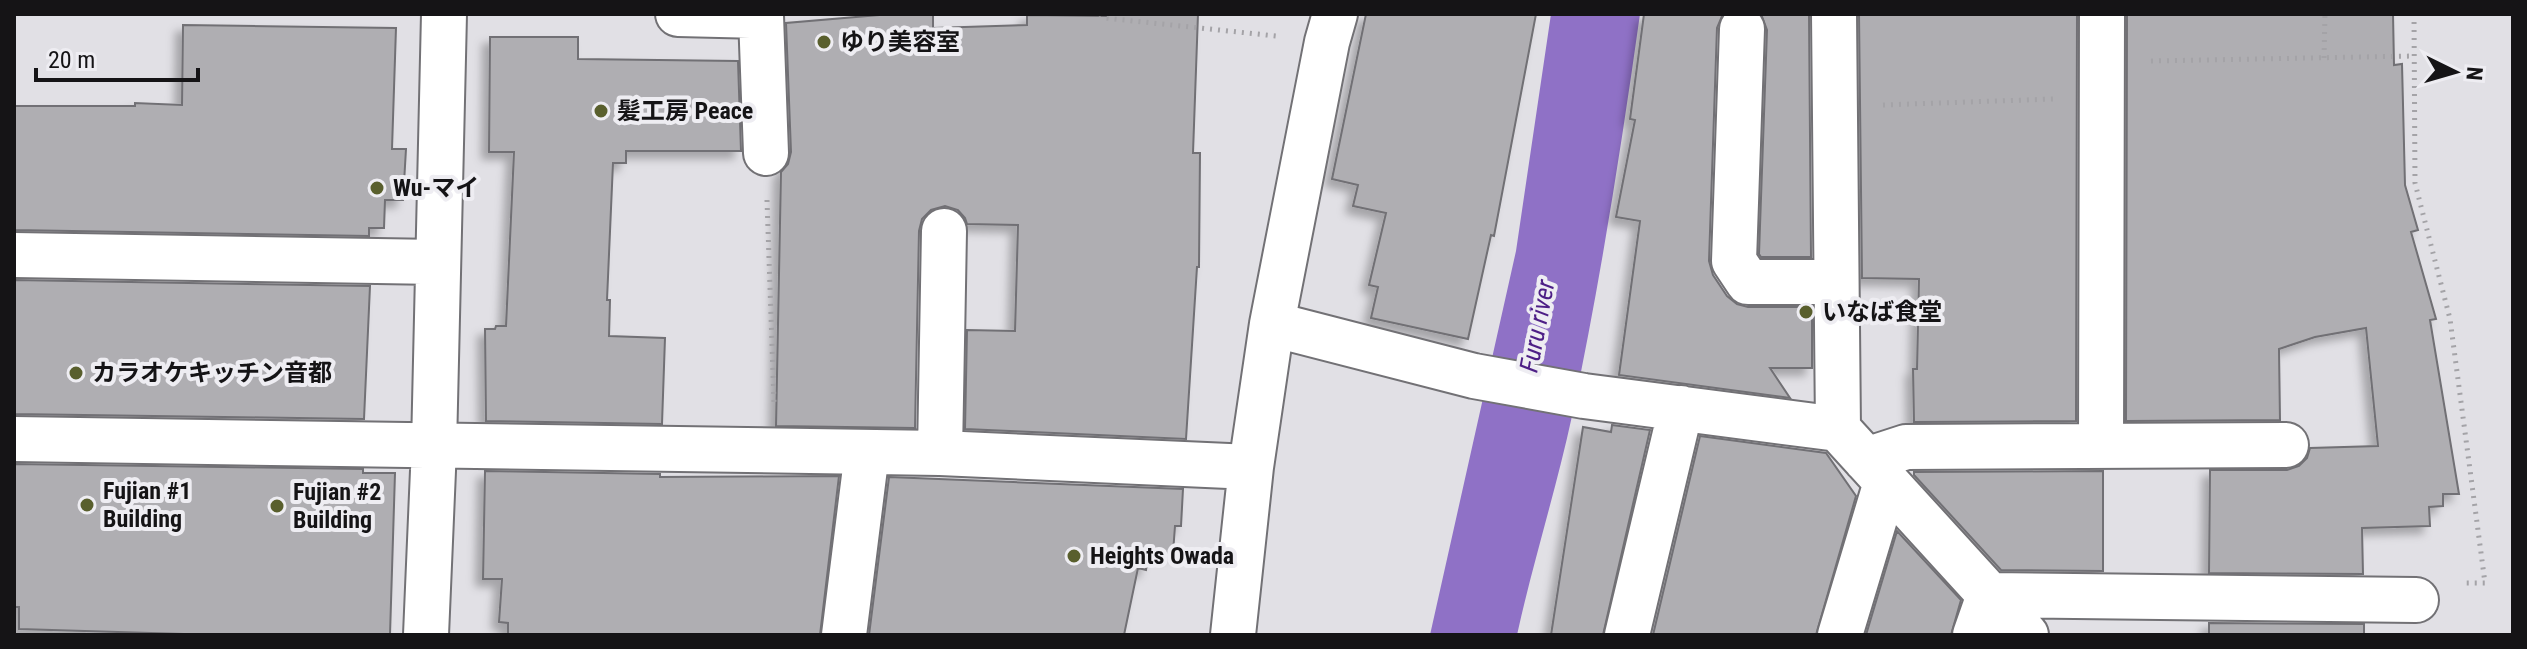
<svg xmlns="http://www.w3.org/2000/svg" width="2527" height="649" viewBox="0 0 2527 649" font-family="'Roboto Condensed','Noto Sans JP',sans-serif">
	<defs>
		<filter id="shadow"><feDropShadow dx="-7" dy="7" stdDeviation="4" flood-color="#0004"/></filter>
	</defs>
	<rect width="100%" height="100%" fill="#e1e0e5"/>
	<path fill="#8f71c6" d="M1551,14H1640C1621,149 1600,283 1572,416C1556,490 1533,562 1517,635H1430L1516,251Z"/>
	<path fill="#afaeb2" stroke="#717074" stroke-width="2" filter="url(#shadow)" d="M891,14H933V28L1027,25V15L1107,16L1108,14H1198L1193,153H1200L1199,267H1197L1186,439L965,429L967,330L1015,331L1018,225L967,224L965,218L958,210L945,206L931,210L922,219L919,231L915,428L776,426L781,172L788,164L791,152L786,23Z
		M1366,14H1536L1494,236L1491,235L1468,339L1371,318L1378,287L1369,285L1386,213L1353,206L1358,185L1332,179Z
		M1644,14H1723L1717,28L1709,261L1713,275L1727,296L1737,304L1748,307H1812V368H1770L1790,398L1619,375L1640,221L1616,217L1635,120L1630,119Z
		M1761,14H1809L1811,257H1761L1759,254L1767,30Z
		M1859,14H2077L2076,421L1914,422L1913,369H1917L1919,279L1862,278Z
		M2127,14H2393L2394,65L2402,64L2405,185L2418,230L2411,232L2436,319L2430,320L2459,494H2443V506L2429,507L2430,526L2362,528L2363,574L2209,573L2210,470H2287L2299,466L2307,458L2310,448L2378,446L2366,328L2315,337L2279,349L2280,420L2126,421Z
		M183,25L396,28L392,149H406L403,200H385L384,228H369V236L14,230V106H135V103L182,105Z
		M490,37H578V59L738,61L741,151H626V163H613L607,300H610L609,336L665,338L662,424L486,421L485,329H495L496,326H506L514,152H489Z
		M14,280L370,286L364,419L14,414Z
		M1612,425L1650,430L1603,635H1551L1583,427L1611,432Z
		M1700,436L1826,453L1856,496L1816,635H1653Z
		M14,464L363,469V473H395L390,635H217L19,629V607H14Z
		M485,471L660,474V477L839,476L820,635H508V623L499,622L502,579H483Z
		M2103,471V571L2001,570L1914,475V472Z
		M889,477L1183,489L1181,526H1175L1173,553L1149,551L1146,570L1138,568L1124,635H869Z
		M1897,531L1961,600L1951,635H1866Z
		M2209,623L2364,624V635H2209Z"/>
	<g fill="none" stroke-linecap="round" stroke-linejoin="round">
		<defs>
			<path id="minor" d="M678,14L761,16L766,153
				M1834,14L1838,429L2026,635
				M1742,29L1734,261L1748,282H1836
				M14,255L438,262
				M1272,324L1474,376L1584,396L1838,429
				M14,439L940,453L1251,467
				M2101,446L2102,14
				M940,453L944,231
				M1866,460L1906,447L2286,445
				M426,635L434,447L444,14
				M844,635L867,452
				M1233,635L1251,467L1272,324L1327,42L1335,14
				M1627,635L1681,408
				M1840,635L1886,482
				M1975,635L1989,595L2416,600"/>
		</defs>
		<use href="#minor" stroke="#727175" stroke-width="48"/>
		<path stroke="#a4a3a7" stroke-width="5" stroke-dasharray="2 6" stroke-linecap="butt" d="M1100,14L1105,18L1276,36
			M2414,14L2415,183L2450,319L2485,583H2461
			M2324,58L2325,14
			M2151,61L2414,56
			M1883,105L2053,99
			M767,200L774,402"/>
		<use href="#minor" stroke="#fff" stroke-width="44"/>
	</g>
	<g fill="#595f2d" stroke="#eeedf2" stroke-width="3">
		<circle cx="824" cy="42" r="8"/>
		<circle cx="601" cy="111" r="8"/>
		<circle cx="377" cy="188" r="8"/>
		<circle cx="1806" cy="312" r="8"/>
		<circle cx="76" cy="373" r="8"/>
		<circle cx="87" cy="505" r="8"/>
		<circle cx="277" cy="506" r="8"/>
		<circle cx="1074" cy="556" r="8"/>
	</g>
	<g text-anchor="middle" stroke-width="8" stroke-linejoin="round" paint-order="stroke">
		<g font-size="24" font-weight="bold" fill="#151416" stroke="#eeedf2" text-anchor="start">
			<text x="840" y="50">ゆり美容室</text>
			<text x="617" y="119">髪工房 Peace</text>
			<text x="393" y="196">Wu-マイ</text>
			<text x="1822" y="320">いなば食堂</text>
			<text x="92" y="381">カラオケキッチン音都</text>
			<text x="103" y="499">Fujian #1<tspan x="103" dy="28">Building</tspan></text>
			<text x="293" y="500">Fujian #2<tspan x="293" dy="28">Building</tspan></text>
			<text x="1090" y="564">Heights Owada</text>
		</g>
		<g font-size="26" font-style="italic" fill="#4d1f86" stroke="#eeedf2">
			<text transform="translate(1537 326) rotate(-79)" y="9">Furu river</text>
		</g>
	</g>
	<rect width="2527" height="649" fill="none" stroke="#151416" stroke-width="32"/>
	<g transform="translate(2455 72) rotate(95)" stroke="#eeedf2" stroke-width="6" paint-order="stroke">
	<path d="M0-6L14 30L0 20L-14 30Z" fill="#151416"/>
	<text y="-12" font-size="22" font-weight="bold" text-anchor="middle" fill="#151416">N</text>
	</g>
	<path d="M36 68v12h162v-12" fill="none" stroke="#151416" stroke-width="4"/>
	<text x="48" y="68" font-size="24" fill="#151416" stroke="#eeedf2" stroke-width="6" paint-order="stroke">20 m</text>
</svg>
